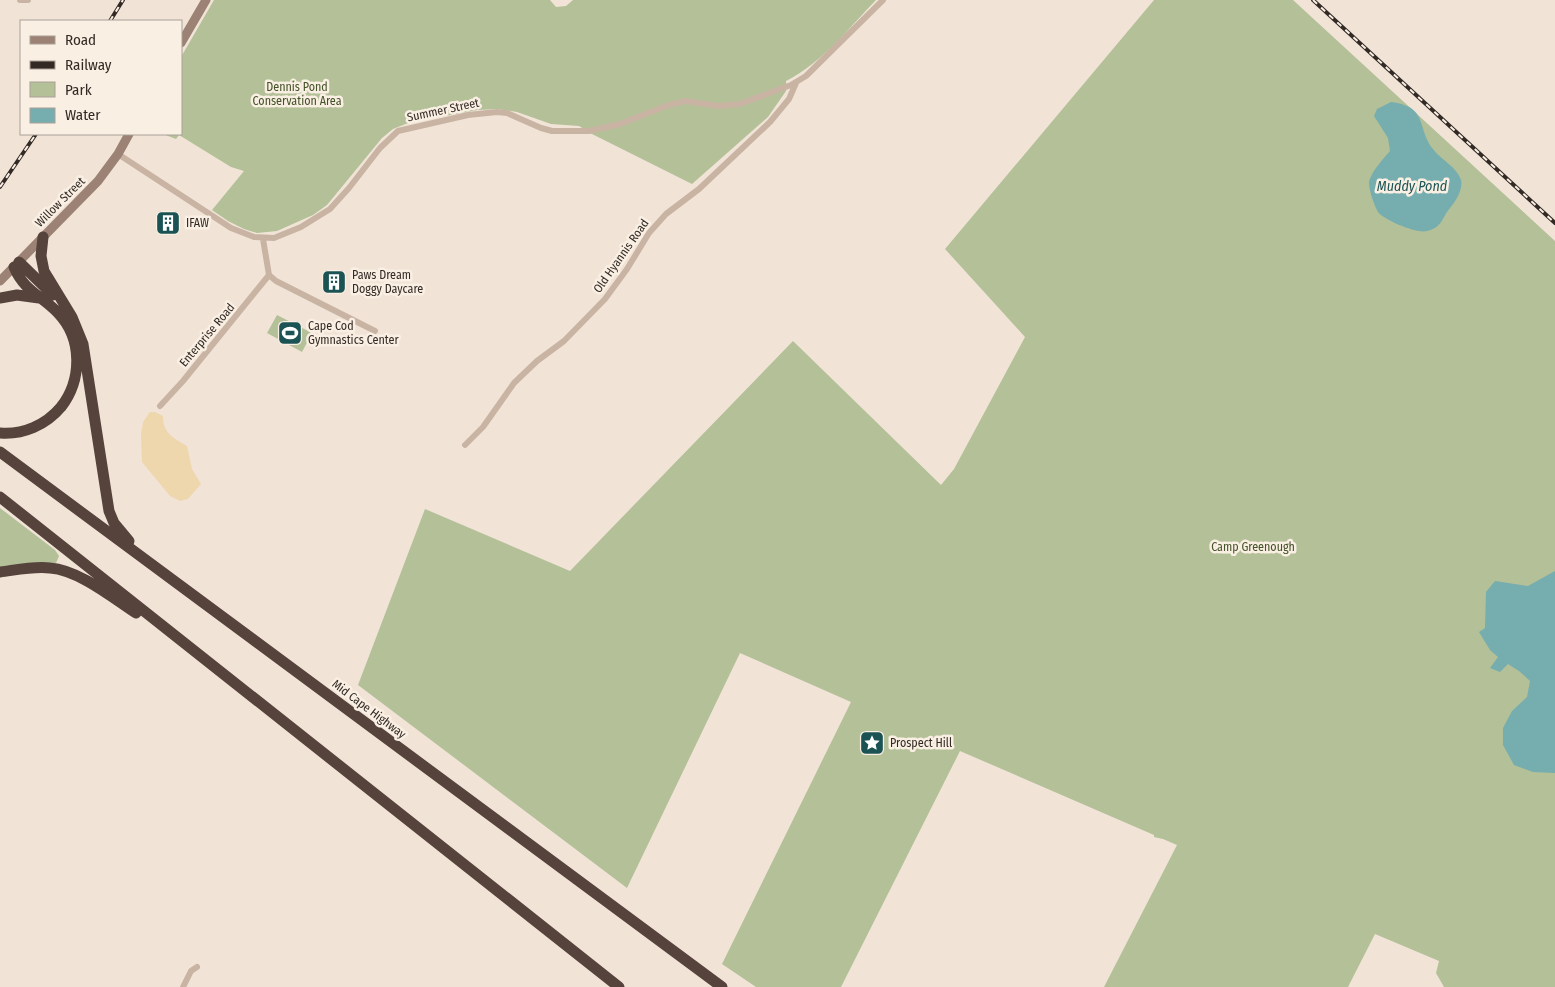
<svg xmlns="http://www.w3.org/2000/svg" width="1555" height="987" viewBox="0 0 1555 987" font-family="'Fira Sans Condensed',sans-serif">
	<rect width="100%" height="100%" fill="#f1e4d7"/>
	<path fill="#b3c098" d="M214,0H550L556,7L566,6L573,0H876C848,29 822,63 786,81V91L768,117L692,184L592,134L579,126L551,124L517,112L498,109L477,110L408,123L393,129L382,138L327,205L313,215L277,231L257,233L244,229L228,221L212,210L244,171L231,167L179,135L176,139L163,134H181V57Z
		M1154,0H1293L1555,241V987H1444L1436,973L1439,961L1375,934L1348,987H1104L1177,845L1163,839L1154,837V835L960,751L841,987H756L722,964L851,702L740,653L627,888L358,685L425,509L570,571L793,341L941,485L954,469L1025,337L945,249Z
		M277,315L312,333L302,352L267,333Z
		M0,508L55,550L59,556L56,563L0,568Z"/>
	<path fill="#eed6ad" d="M150,412H155L163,416C163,434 174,438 187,446L192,469L201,484L188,499L180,501L170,496L142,462L141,434L143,422Z"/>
	<path fill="#76adae" d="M1391,102C1429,107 1416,127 1433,149C1440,159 1457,167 1461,180C1463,190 1456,201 1450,208C1442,217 1443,227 1427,231C1417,234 1384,220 1378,212C1374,205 1369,190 1369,183C1370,173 1384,158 1390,151L1388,138L1374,116L1377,109Z
		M1555,571V773L1533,772L1514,765L1503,745V728L1512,711L1527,697L1530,681L1519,671L1508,664L1500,672L1490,668L1498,657L1490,650L1479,632L1485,628L1486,592L1495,581L1528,586Z"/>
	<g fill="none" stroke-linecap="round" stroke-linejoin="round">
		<path stroke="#c9b4a4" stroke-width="6" d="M20,0H28
			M118,154L231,228L254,237L274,238L301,227L330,209L349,188L380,148L398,131L468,115L497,112L507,113L541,128L552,131H589L620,124L666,106L685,101L719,106L740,104L791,85L806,76L883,0
			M263,239L269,275L276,281L375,331
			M160,406L183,381L269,275
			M465,445L483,427L514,383L537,361L564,341L605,299L627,269L649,233L666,214L699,189L770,122L789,99L796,83
			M183,987L191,971L197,967"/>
		<path stroke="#9c8275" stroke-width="9" d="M181,43L206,0
			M0,281L98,181L118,154L129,134"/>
		<path stroke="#55433c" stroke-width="11" d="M43,237L41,256L44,271L72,317L83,344L109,511L114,523L129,541
			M19,262L53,295
			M0,298L17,295L39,298
			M0,433C23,435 46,425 61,407C82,380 83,339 58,313C42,296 24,291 14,267
			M0,452L722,987
			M0,497L619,987
			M0,572C16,570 34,566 50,568C79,570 113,598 136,613"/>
		<defs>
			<path id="rail" d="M1313,0L1555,223
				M110,21L123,0
				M0,187L36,134"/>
		</defs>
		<use href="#rail" stroke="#342a25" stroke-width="4"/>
		<use href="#rail" stroke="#f9efe3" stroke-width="2" stroke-dasharray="5.5" stroke-linecap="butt"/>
	</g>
	<defs>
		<symbol id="building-square" viewBox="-11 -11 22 22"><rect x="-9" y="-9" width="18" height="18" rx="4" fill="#1b5355" stroke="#f9efe3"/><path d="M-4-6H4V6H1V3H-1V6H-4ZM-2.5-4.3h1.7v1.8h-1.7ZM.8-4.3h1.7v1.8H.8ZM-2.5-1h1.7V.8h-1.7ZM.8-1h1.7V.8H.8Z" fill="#fff"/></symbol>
		<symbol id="stadium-square" viewBox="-11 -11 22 22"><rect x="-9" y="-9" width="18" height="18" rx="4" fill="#1b5355" stroke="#f9efe3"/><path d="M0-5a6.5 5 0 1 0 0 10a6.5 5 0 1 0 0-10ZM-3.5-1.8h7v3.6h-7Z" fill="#fff"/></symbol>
		<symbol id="sight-square" viewBox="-11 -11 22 22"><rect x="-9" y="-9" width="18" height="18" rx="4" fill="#1b5355" stroke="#f9efe3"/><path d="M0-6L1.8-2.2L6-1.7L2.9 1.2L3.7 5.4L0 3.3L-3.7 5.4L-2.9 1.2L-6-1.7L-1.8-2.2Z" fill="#fff"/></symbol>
	</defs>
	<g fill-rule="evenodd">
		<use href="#building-square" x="154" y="209" width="28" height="28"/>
		<use href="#building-square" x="320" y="268" width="28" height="28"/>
		<use href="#stadium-square" x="276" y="319" width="28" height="28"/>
		<use href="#sight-square" x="858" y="729" width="28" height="28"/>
	</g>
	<g text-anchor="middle" stroke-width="5" stroke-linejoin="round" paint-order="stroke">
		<g font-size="12" fill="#445229" stroke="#f9efe3">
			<text x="297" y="91">Dennis Pond<tspan x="297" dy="14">Conservation Area</tspan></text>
			<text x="1253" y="551">Camp Greenough</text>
		</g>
		<g font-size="12" fill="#342a25" stroke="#f9efe3">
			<text transform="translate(443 110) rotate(-12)" y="4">Summer Street</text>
			<text transform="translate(60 202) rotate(-45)" y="4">Willow Street</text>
			<text transform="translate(621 256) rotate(-55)" y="4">Old Hyannis Road</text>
			<text transform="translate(207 335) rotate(-50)" y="4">Enterprise Road</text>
			<text transform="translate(369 709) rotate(37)" y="4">Mid Cape Highway</text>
		</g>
		<g font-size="12" fill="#342a25" stroke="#f9efe3" text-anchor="start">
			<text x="186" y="227">IFAW</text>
			<text x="352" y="279">Paws Dream<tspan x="352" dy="14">Doggy Daycare</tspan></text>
			<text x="308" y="330">Cape Cod<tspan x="308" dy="14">Gymnastics Center</tspan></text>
			<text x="890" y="747">Prospect Hill</text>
		</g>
		<g font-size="14" font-style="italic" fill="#1b5355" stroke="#f9efe3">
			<text x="1412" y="191">Muddy Pond</text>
		</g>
	</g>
	<rect x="20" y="20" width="162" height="115" fill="#f9efe3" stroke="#aaa097"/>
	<rect x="30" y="36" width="25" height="8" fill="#9c8275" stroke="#aaa097"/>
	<text x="65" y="45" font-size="15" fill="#342a25">Road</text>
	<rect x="30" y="61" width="25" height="8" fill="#342a25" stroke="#aaa097"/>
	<text x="65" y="70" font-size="15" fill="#342a25">Railway</text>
	<rect x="30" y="82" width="25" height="15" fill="#b3c098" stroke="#aaa097"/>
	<text x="65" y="95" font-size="15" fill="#342a25">Park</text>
	<rect x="30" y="108" width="25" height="15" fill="#76adae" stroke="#aaa097"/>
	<text x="65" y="120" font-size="15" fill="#342a25">Water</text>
</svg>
